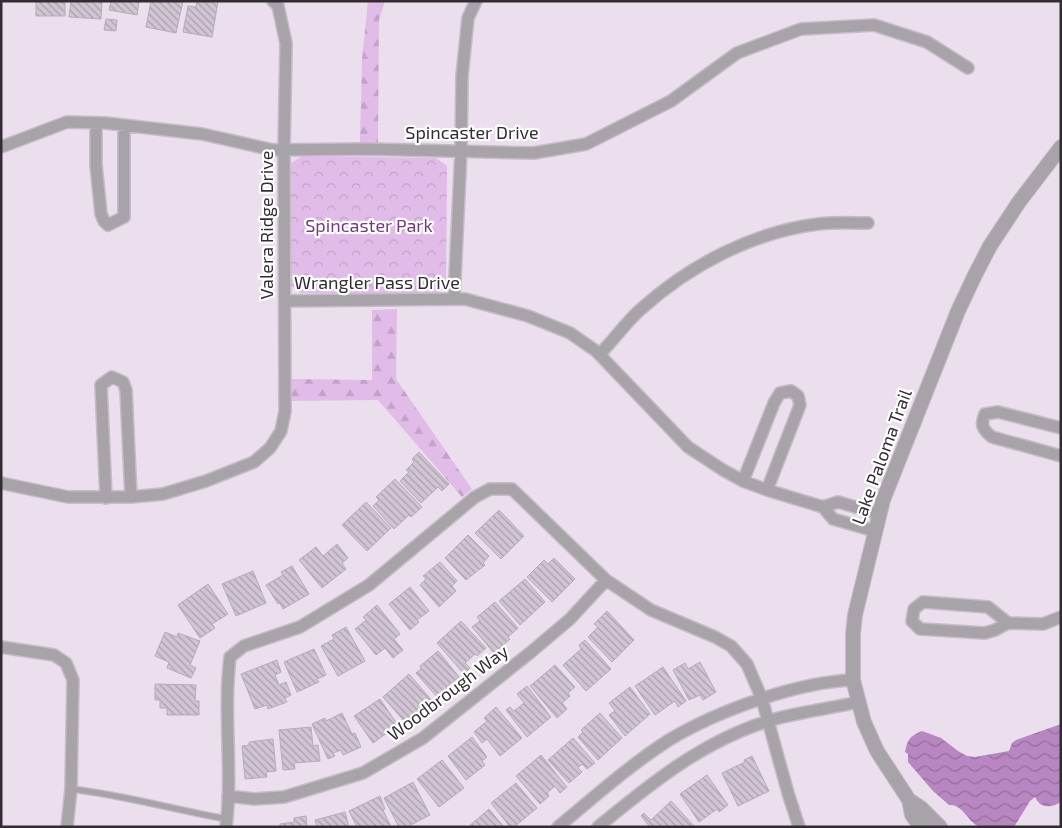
<svg xmlns="http://www.w3.org/2000/svg" width="1062" height="828" viewBox="0 0 1062 828" font-family="'Exo 2',sans-serif">
	<defs>
		<pattern id="forest-firs" width="22" height="20" patternUnits="userSpaceOnUse" patternTransform="scale(1.25)"><rect width="22" height="20" fill="#e2bce8"/><path d="M5 1l3.5 6h-7zM16 11l3.5 6h-7z" fill="#c2a2c7"/></pattern>
		<pattern id="park-crowns" width="20" height="18" patternUnits="userSpaceOnUse" patternTransform="scale(1.25)"><rect width="20" height="18" fill="#e2bce8"/><path d="M2 6a3 3 0 1 1 6 0M12 15a3 3 0 1 1 6 0" fill="none" stroke="#c2a2c7"/></pattern>
		<pattern id="water-waves" width="16" height="10" patternUnits="userSpaceOnUse" patternTransform="scale(1.25)"><rect width="16" height="10" fill="#b886c1"/><path d="M0 5q4-4 8 0t8 0" fill="none" stroke="#966e9d"/></pattern>
		<pattern id="building-back-hatch" width="6" height="6" patternUnits="userSpaceOnUse" patternTransform="scale(1.25)"><rect width="6" height="6" fill="#d1c5d3"/><path d="M-1 5l2 2M0 0l6 6M5-1l2 2" fill="none" stroke="#aaa0ac"/></pattern>
	</defs>
	<rect width="100%" height="100%" fill="#ebdeed"/>
	<path fill="url(#forest-firs)" d="M368,1H385L379,20L378,142H360L362,60Z
		M397,309L396,379L472,489L462,497L378,400L288,401L287,379L372,380V310Z"/>
	<path fill="url(#park-crowns)" d="M302,156L436,158L447,166L446,285L437,295L300,293L290,285L291,163Z"/>
	<path fill="url(#water-waves)" d="M1061,724V802C1051,808 1041,809 1035,797L1030,801L1014,827C1004,827 991,828 981,827C968,824 964,804 949,805L933,791L908,762V754L905,752C908,739 909,737 922,731L941,738L958,751L967,756L975,757L1009,751L1012,743L1016,740Z"/>
	<path fill="url(#building-back-hatch)" stroke="#b8abb9" d="M36,1H65V16H36Z
		M71,1H102L101,19L69,17Z
		M111,1H139L137,15L109,10Z
		M151,1H183L176,33L146,27Z
		M197,1H218L212,37L183,32L188,6L196,7Z
		M106,19L117,20L116,31L104,30Z
		M419,452L449,484L442,491L438,487L421,503L400,481L409,472L406,470L414,462L412,459Z
		M395,479L422,507L411,517L409,515L394,529L373,506L379,500L376,497Z
		M366,502L391,528L367,551L342,525Z
		M499,510L524,536L501,559L475,533Z
		M468,535L489,556L483,563L485,565L466,580L445,558Z
		M337,544L348,558L342,563L346,569L322,588L299,560L316,547L323,556Z
		M554,558L575,579L552,602L527,577L544,560L548,564Z
		M440,562L457,581L452,586L456,591L439,607L420,585L426,579L423,576Z
		M292,566L309,594L283,609L280,603L278,604L266,585L283,575L281,572Z
		M253,571L266,603L236,616L222,584Z
		M525,579L545,602L520,625L499,601Z
		M208,584L228,614L212,624L215,628L200,638L178,605Z
		M410,587L429,611L417,620L419,622L410,630L389,604Z
		M495,602L518,628L508,637L510,639L494,653L472,627L480,621L477,617Z
		M377,605L400,634L394,639L403,650L393,658L385,648L376,655L355,629L366,620L363,617Z
		M607,611L634,640L612,662L588,637L598,627L594,624Z
		M461,621L486,648L477,656L475,654L465,663L470,668L464,674L437,643Z
		M346,627L365,661L338,676L321,646L334,639L332,635Z
		M165,632L177,637L178,633L200,641L190,665L196,668L191,678L167,668L169,662L155,656Z
		M585,640L611,669L586,691L563,665L581,649L579,645Z
		M314,649L326,675L317,679L319,682L297,692L284,662Z
		M438,651L459,677L446,687L448,689L438,698L416,673L421,669L420,666Z
		M277,660L281,672L275,675L279,685L286,682L291,695L285,698L287,702L268,709L267,705L255,709L241,674Z
		M700,662L716,692L703,700L700,695L689,700L673,670L685,663L688,669Z
		M555,665L575,687L568,693L570,696L562,703L567,709L557,718L530,686Z
		M663,667L686,701L678,707L675,701L655,715L635,686Z
		M409,674L434,703L418,717L414,714L405,722L383,697Z
		M155,684L196,685L195,701H199V715H167V708H160V700H155Z
		M527,686L551,717L527,737L506,710L510,707L514,711L524,703L517,694Z
		M630,687L650,714L625,736L609,715L615,711L609,703Z
		M380,699L398,725L373,743L354,716Z
		M496,707L522,738L500,756L487,739L482,743L474,732L487,721L484,718Z
		M342,713L352,734L355,733L361,747L343,755L341,750L333,753L335,756L328,759L312,724L325,718L326,721Z
		M600,713L622,738L598,760L578,737L583,732L581,730Z
		M311,727L313,746L318,745L320,761L294,763L295,769L283,770L279,730Z
		M472,737L487,757L482,761L485,765L466,780L448,756Z
		M573,738L595,763L587,769L582,764L578,768L582,772L569,783L548,760Z
		M273,739L276,771L266,772L267,777L245,779L242,746L249,745V742Z
		M541,755L567,787L560,793L555,786L547,793L549,796L540,804L516,776Z
		M752,756L769,791L738,806L722,773L745,762L744,760Z
		M442,760L464,788L439,807L417,779Z
		M707,775L728,805L719,812L717,809L699,822L680,794Z
		M413,782L430,815L407,827H399L384,798Z
		M516,783L537,808L514,827H510L491,803Z
		M380,796L385,809L383,810L391,827H357L349,811Z
		M671,801L695,827H650L641,816L644,813L651,820Z
		M489,809L504,827H468Z
		M345,812L349,827H317L315,820Z
		M306,816L307,827H280V824L294,822V818Z"/>
	<g fill="none" stroke-linecap="round" stroke-linejoin="round">
		<defs>
			<path id="service" d="M71,789C124,795 175,810 227,819"/>
			<path id="minor" d="M96,123V165L101,214L104,221L108,225L124,217V125
				M1,147L67,122L105,123L202,134L273,150L367,149L534,153L586,144L671,101L737,53L801,29L874,25L927,42L968,68
				M454,299L461,150L462,76L468,18L476,1
				M285,301L465,299L528,316L570,333L596,351L688,447L723,470L743,481L767,490L823,507L833,519L875,531
				M600,354C614,340 626,322 641,309C690,265 753,232 818,224C834,222 852,223 868,223
				M1061,428L998,412L985,414C980,425 983,430 992,437L1061,456
				M743,481L774,403L780,393L791,391L798,396L800,405L767,490
				M1,483L68,497H131L163,494L206,481L254,462L270,448L281,431L285,411L284,150L286,43L278,6L273,1
				M106,498L101,385L112,377L123,382L126,390L131,497
				M823,507L838,502L880,514
				M923,602L988,607L1008,623L995,630L985,633L920,629L912,621L914,609Z
				M1008,623L1043,624L1061,617
				M1,647L54,655L66,663L73,680L71,789L67,827
				M228,796L254,799L284,797L363,773L423,738L531,652L570,619L606,580
				M226,827C233,771 223,714 230,657L244,646L300,627L369,585L475,497L490,489H512L606,580L651,610L715,637L731,646L747,664L762,699L788,793L799,827
				M558,827C594,797 630,765 669,740C717,711 797,682 853,680
				M598,827C650,784 703,741 768,721C797,712 828,709 858,702"/>
			<path id="tertiary" d="M909,800L912,815L921,827
				M940,827L921,808L909,800L877,751L864,722L853,680V634L855,615L883,500L958,311L975,275L990,246L1019,202L1061,147"/>
		</defs>
		<use href="#service" stroke="#c6bbc8" stroke-width="8"/>
		<use href="#minor" stroke="#c6bbc8" stroke-width="14"/>
		<use href="#tertiary" stroke="#c6bbc8" stroke-width="16"/>
		<use href="#service" stroke="#a8a3a9" stroke-width="5.5"/>
		<use href="#minor" stroke="#a8a3a9" stroke-width="11"/>
		<use href="#tertiary" stroke="#a8a3a9" stroke-width="14"/>
	</g>
	<g text-anchor="middle" stroke-width="4.5" stroke-linejoin="round" paint-order="stroke">
		<g font-size="18" fill="#322d33" stroke="#fff">
			<text x="472" y="139">Spincaster Drive</text>
			<text transform="translate(267 225) rotate(-90)" y="6">Valera Ridge Drive</text>
			<text x="377" y="289">Wrangler Pass Drive</text>
			<text transform="translate(882 457) rotate(-70)" y="6">Lake Paloma Trail</text>
			<text transform="translate(448 693) rotate(-37)" y="6">Woodbrough Way</text>
		</g>
		<g font-size="18" fill="#763981" stroke="#fff">
			<text x="369" y="232">Spincaster Park</text>
		</g>
	</g>
	<rect width="1062" height="828" fill="none" stroke="#322d33" stroke-width="5"/>
</svg>
